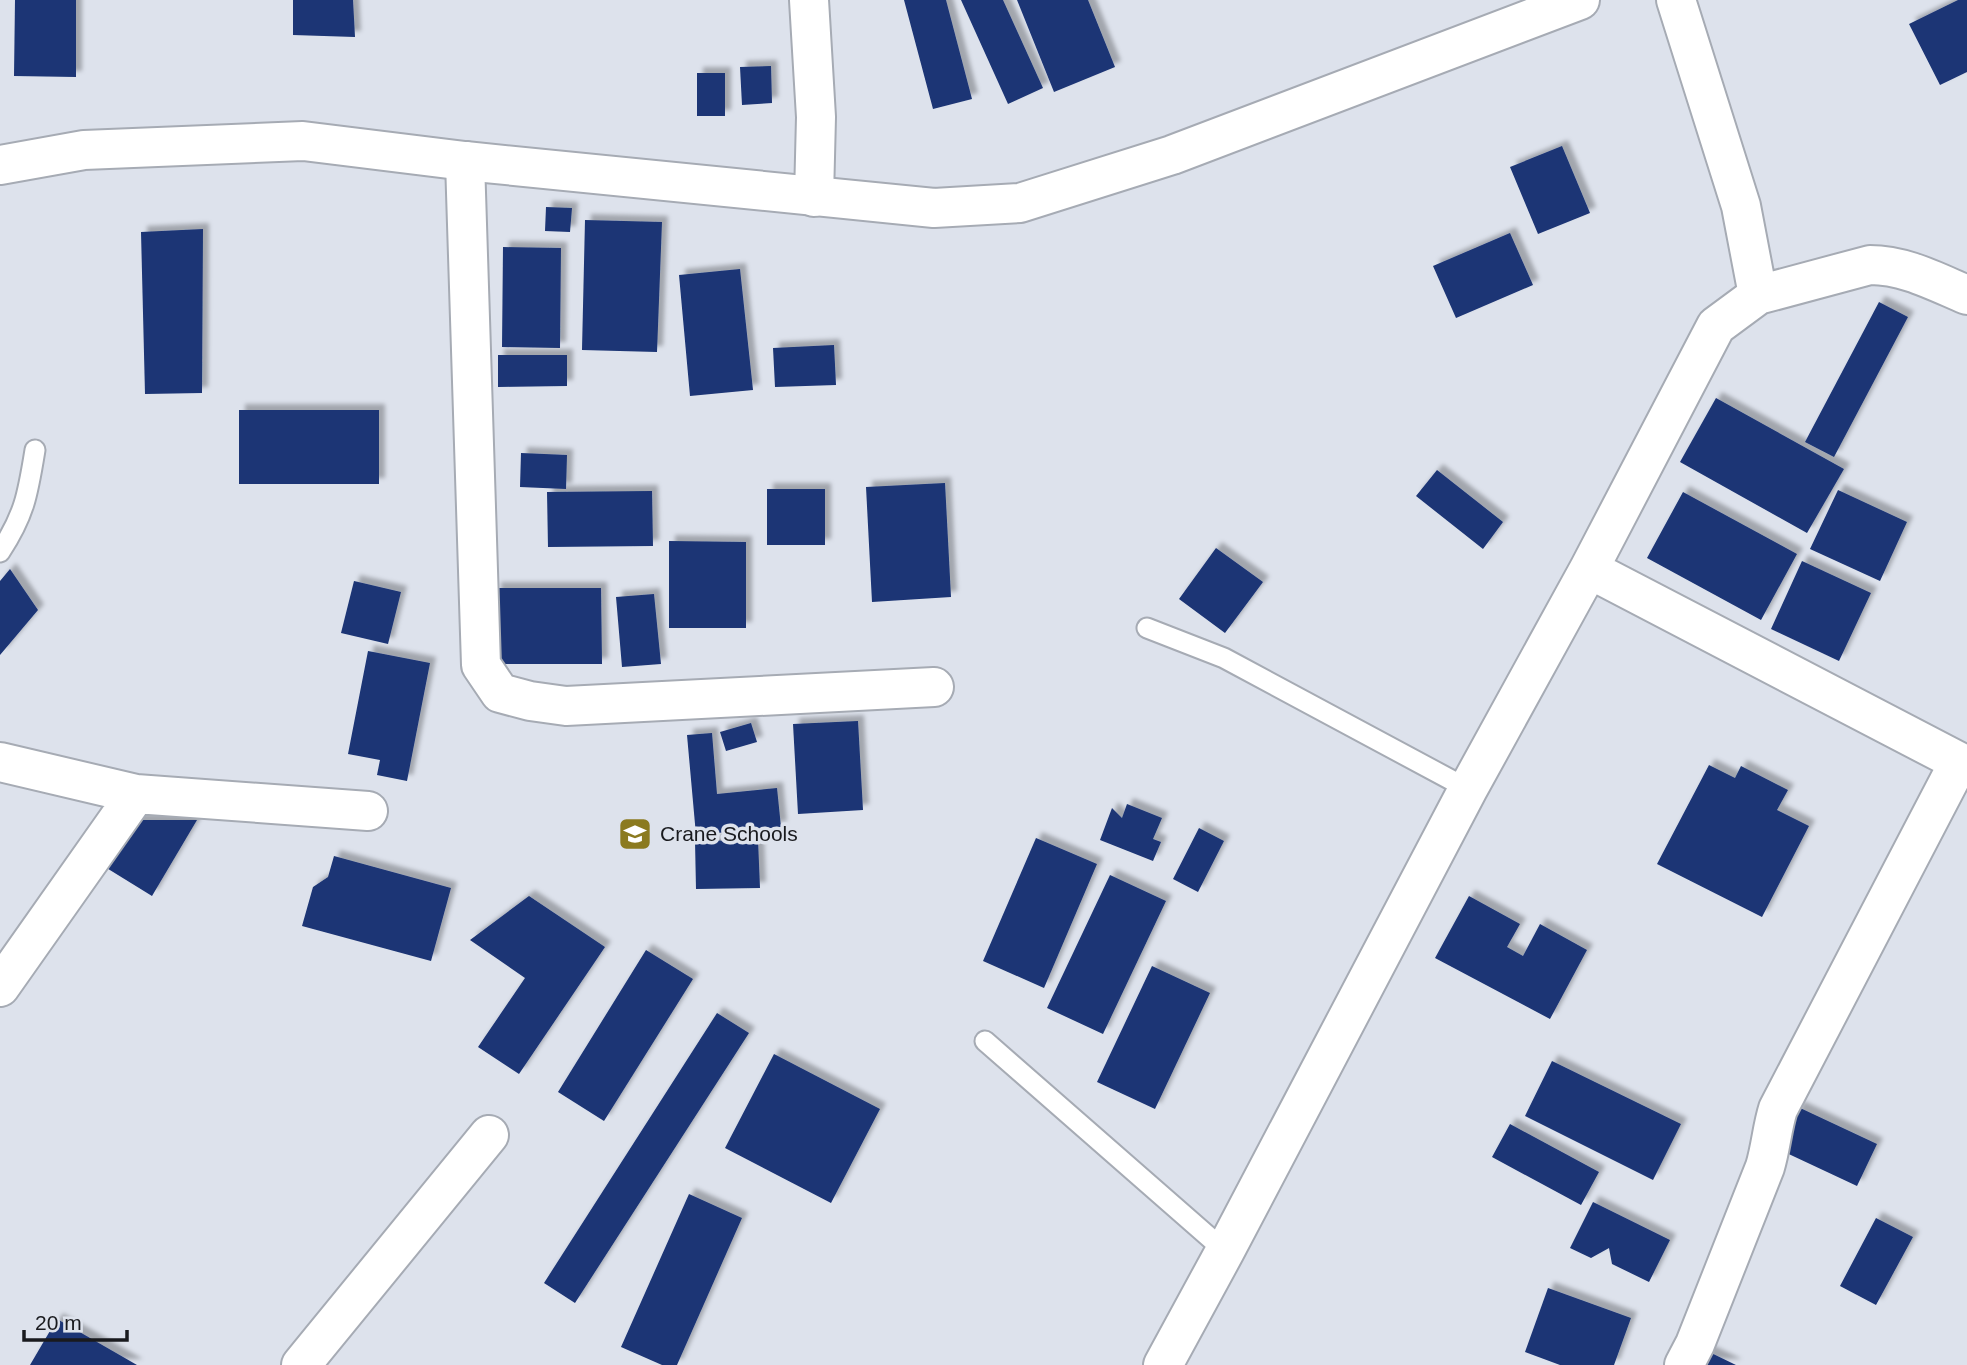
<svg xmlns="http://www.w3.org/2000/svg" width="1967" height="1365" viewBox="0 0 1967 1365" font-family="Helvetica,sans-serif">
	<defs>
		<filter id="shadow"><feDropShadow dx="6" dy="-6" stdDeviation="2" flood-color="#0004"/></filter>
	</defs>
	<rect width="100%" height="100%" fill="#dde2ec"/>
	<path fill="#1b3474" filter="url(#shadow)" d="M15,0H76V77L14,76Z
		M293,0H353L355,37L293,35Z
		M904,0H946L972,99L933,109Z
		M961,0H1003L1043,88L1008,104Z
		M1017,0H1088L1115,67L1054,92Z
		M1958,0H1967V72L1940,85L1909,24Z
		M771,66L772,103L742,105L740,67Z
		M697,73H725V116H697Z
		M1562,146L1590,213L1538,234L1510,167Z
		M546,207L572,208L570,232L545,231Z
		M585,220L662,222L657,352L582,350Z
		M203,229L202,393L145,394L141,232Z
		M1510,233L1533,285L1456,318L1433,266Z
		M503,247L561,248L560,348L502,347Z
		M740,269L753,390L690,396L679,275Z
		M1879,302L1908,317L1834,457L1805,442Z
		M834,345L836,385L775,387L773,348Z
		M498,355H567V386L498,387Z
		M1716,398L1844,469L1807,533L1680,462Z
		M239,410H379V484H239Z
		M521,453L567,455L566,489L520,487Z
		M1437,470L1503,522L1483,549L1416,496Z
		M945,483L951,597L872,602L866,487Z
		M767,489H825V545H767Z
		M1838,490L1907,522L1880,581L1810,549Z
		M652,491L653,546L548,547L547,492Z
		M1683,492L1797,554L1761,620L1647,558Z
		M669,541L746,542V628H669Z
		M1216,548L1263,582L1225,633L1179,599Z
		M1802,561L1871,593L1839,661L1771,629Z
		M10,569L38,610L0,655V581Z
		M354,581L401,592L388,644L341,633Z
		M495,588H601L602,664H496Z
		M654,594L661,664L622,667L616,597Z
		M368,651L430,663L407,781L377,775L380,760L348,754Z
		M858,721L863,810L798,814L793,724Z
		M751,723L757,742L726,751L720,732Z
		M712,733L717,794L777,788L781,827L696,835L687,735Z
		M1709,765L1735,778L1741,766L1788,790L1777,810L1809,826L1762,917L1657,864Z
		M1127,804L1162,818L1153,839L1161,842L1153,861L1100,840L1112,808L1122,818Z
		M134,820H197L152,896L105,867Z
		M1199,828L1224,841L1198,892L1173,879Z
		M1036,838L1097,864L1044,988L983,961Z
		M758,840L760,888L696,889L695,841Z
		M334,856L451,888L431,961L302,926L313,887L328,877Z
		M1110,875L1166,901L1103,1034L1047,1008Z
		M529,896L605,947L519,1074L478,1047L525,978L470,940Z
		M1469,896L1520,924L1507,947L1523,956L1540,924L1587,950L1550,1019L1435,958Z
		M646,950L693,979L604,1121L558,1092Z
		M1152,966L1210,993L1155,1109L1097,1082Z
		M717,1013L749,1033L575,1303L544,1283Z
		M774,1054L880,1109L831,1203L725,1148Z
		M1552,1061L1681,1124L1653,1180L1525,1116Z
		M1798,1107L1877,1144L1857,1186L1778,1149Z
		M1510,1124L1599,1172L1581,1205L1492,1157Z
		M689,1194L742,1218L677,1365H662L621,1347Z
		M1593,1202L1670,1240L1649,1282L1612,1264L1609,1248L1591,1258L1570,1248Z
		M1876,1218L1913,1237L1876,1305L1840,1286Z
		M1548,1288L1631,1318L1614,1365H1560L1525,1352Z
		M57,1319L137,1365H30Z
		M1707,1351L1736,1365H1700Z"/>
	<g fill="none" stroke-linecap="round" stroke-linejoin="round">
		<defs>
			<path id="service" d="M0,552C25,514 28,493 35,450
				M1147,628L1224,658L1468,789
				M985,1041L1225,1251"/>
			<path id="minor" d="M809,0L816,117L814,197
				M1676,0L1741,206L1758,295
				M465,161L481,665L500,693L530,701L566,706L934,687
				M1589,569L1967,766
				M0,762L136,794L368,811
				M0,987L136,794
				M301,1365L489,1135
				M1163,1365L1225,1251L1468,789L1589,569L1716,326L1758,295L1870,265C1905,265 1936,282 1967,295
				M1684,1365L1695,1344L1765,1167C1771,1147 1772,1128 1778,1109L1959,762"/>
			<path id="tertiary" d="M0,165L84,150L303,141L465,161L934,208L1020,203L1172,155L1580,0"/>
		</defs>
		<use href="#service" stroke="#a6abb4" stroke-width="23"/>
		<use href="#minor" stroke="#a6abb4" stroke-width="42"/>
		<use href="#tertiary" stroke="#a6abb4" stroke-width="42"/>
		<use href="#service" stroke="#fff" stroke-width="19"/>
		<use href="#minor" stroke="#fff" stroke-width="38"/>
		<use href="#tertiary" stroke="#fff" stroke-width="38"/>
	</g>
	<defs>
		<symbol id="school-square" viewBox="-11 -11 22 22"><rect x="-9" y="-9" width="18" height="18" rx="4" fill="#8b7a1f" stroke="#dde2ec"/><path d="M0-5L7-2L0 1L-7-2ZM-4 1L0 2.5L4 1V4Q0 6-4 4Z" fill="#fff"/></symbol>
	</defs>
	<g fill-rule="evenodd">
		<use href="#school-square" x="616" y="815" width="38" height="38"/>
	</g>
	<g text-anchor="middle" stroke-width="7" stroke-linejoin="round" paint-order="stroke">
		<g font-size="21" fill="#191a1e" stroke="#dde2ec" text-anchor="start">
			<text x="660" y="841">Crane Schools</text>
		</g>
	</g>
	<path d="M24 1330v10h103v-10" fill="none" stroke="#191a1e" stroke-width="3.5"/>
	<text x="35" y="1330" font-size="21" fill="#191a1e" stroke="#dde2ec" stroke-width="5" paint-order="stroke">20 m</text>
</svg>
